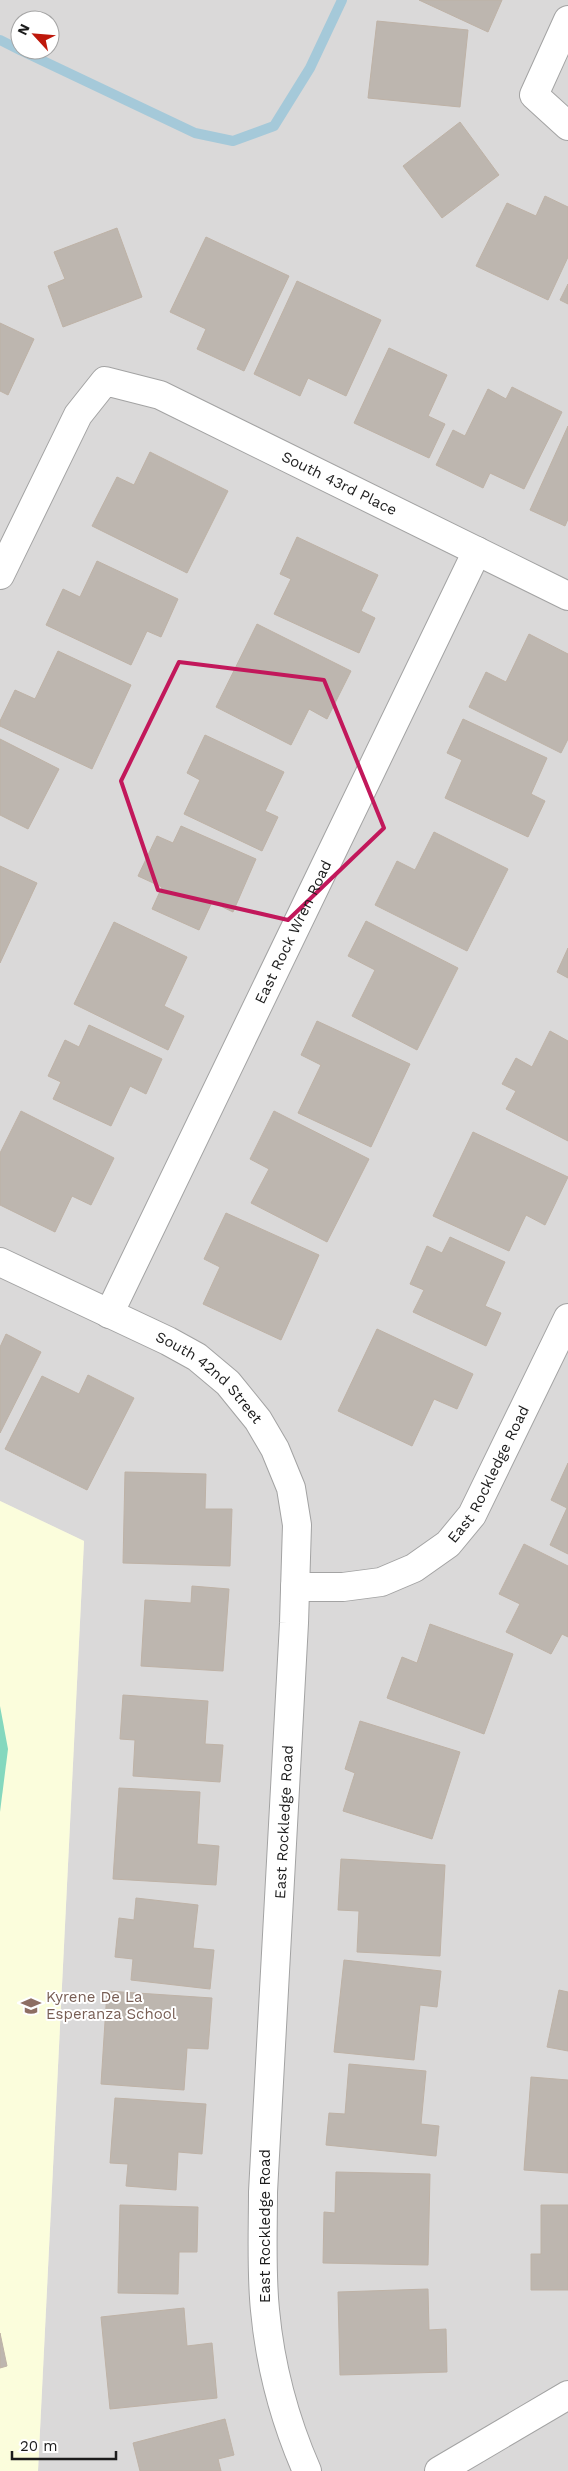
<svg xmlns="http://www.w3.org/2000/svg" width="568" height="2471" viewBox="0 0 568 2471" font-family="'Work Sans',sans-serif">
	<rect width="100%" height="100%" fill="#edeae2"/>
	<path fill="#dad9d9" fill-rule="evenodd" d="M0,0H568V2471H38L84,1541L0,1501ZM20,20H50V50H20Z"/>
	<path fill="#fbfddc" d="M0,1501L84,1541L38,2471H0Z"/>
	<path fill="#84d8be" d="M0,1706L8,1749L0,1812Z"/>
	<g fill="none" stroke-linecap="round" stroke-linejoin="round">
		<path stroke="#a5c9d9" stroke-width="10" d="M0,40L20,50
			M20,50L195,133L233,141L274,126L310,68L342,0"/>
	</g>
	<path fill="#bdb6af" stroke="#beb2a6" d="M419,0H502L488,32Z
		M377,21L468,30L460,107L368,98Z
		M460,122L499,175L442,218L403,166Z
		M545,196L568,207V257L548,300L476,266L507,203L536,216Z
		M117,228L142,297L63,327L48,286L65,279L54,252Z
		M206,237L289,276L244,371L197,349L206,329L170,312Z
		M297,281L381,320L346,396L308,378L300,396L254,374Z
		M568,284V304L560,300Z
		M0,323L34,339L8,395L0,391Z
		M389,348L447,375L428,416L445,424L429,458L354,423Z
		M512,387L562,412L524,489L490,473L483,488L436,465L453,430L465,436L488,389L506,399Z
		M568,426V519L565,526L530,510Z
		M150,452L228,491L187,573L92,526L117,477L134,485Z
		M297,537L378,575L361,611L375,618L359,653L274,614L291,579L280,574Z
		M97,561L178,599L161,637L147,631L131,665L46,625L63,589L80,597Z
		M257,624L351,671L327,719L309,709L291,745L216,707Z
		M529,634L568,654V739L561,753L469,707L486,672L506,682Z
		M58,651L131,685L92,769L0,726V721L15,690L35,699Z
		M463,719L547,758L531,794L545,801L528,837L445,798L462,760L447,753Z
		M205,735L284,772L265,811L278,817L262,851L184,814L200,780L187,773Z
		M0,739L59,769L28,829L0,815Z
		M181,826L256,859L233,912L212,902L199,930L152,909L162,887L138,876L157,836L173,843Z
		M434,832L508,869L467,951L375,905L397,861L415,870Z
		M0,866L37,883L0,963Z
		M366,921L458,968L417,1050L352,1016L375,970L348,956Z
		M114,922L187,957L164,1006L184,1016L168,1050L74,1004Z
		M568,948V978L557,972Z
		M317,1021L410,1064L371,1147L298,1113L321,1065L301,1055Z
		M89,1025L162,1059L146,1094L130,1086L111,1126L53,1099L61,1082L48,1076L65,1040L79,1047Z
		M550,1031L568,1041V1141L506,1109L516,1091L502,1084L516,1058L532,1067Z
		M21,1111L114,1158L91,1205L72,1196L55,1232L0,1205V1153Z
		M274,1111L369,1159L327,1242L251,1203L269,1169L250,1159Z
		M473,1132L568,1177L545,1225L526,1215L509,1251L433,1216Z
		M226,1213L319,1255L281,1340L203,1304L220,1267L204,1259Z
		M450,1237L505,1262L485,1306L501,1313L486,1346L413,1312L424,1290L410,1284L427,1246L442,1253Z
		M377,1329L473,1374L457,1409L434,1399L412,1446L338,1411Z
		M6,1334L41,1352L0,1433V1347Z
		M88,1375L134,1398L87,1490L5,1449L42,1376L79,1394Z
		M568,1463V1554L550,1545L567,1508L551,1500Z
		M125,1472L206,1474L205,1509H232L230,1566L123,1563Z
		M524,1544L568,1566V1637L562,1634L551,1654L506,1632L520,1604L499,1594Z
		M192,1586L229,1589L223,1671L141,1666L145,1600L191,1603Z
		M430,1624L513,1654L484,1734L387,1698L402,1657L417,1663Z
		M123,1695L208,1701L205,1744L223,1745L220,1782L133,1776L135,1740L120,1739Z
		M360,1721L460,1752L432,1839L343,1811L355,1773L345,1769Z
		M119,1788L200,1792L197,1844L219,1846L216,1885L113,1879Z
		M341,1859L445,1865L440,1956L357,1952L359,1911L338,1910Z
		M136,1898L198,1905L193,1948L214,1950L210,1989L131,1980L133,1959L115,1957L119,1918L134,1920Z
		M344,1960L441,1971L437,2007L420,2005L414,2060L334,2052Z
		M559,1990L568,1992V2051L547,2047Z
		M107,1991L212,1998L208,2049L187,2048L184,2090L101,2084Z
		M349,2064L426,2071L421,2124L439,2126L436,2156L326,2145L329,2113L345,2114Z
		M531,2077L568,2080V2173L524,2170Z
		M115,2098L206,2104L202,2154L178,2152L176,2190L126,2186L128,2164L110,2163Z
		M336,2172L430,2174L428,2265L323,2263L324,2212L335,2213Z
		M120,2205L198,2207L197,2252H179L178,2294L118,2293Z
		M541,2205H568V2290H531V2254H541Z
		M428,2289L429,2330L446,2329L447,2372L340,2375L338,2292Z
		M184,2308L187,2346L212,2343L217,2398L110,2409L101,2317Z
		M0,2333L7,2366L0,2368Z
		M225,2419L234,2455L218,2459L221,2471H140L133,2443Z"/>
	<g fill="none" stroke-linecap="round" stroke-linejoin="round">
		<defs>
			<g id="street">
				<path d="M568,20L534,95L568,126"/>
				<path id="s1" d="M0,575L78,415L105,381L160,395L568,596"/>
				<path id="s2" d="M0,1262L168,1341L197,1357L228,1383L258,1420L275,1449L291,1488L297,1525L294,1623L263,2192C263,2231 261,2271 265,2310C270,2364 285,2421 307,2471"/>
				<path id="s3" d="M109,1314L477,551"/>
				<path id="s4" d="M295,1587H343L381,1582L414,1568L448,1544L472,1515L568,1318"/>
				<path d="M439,2471L568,2395"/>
			</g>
		</defs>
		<use href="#street" stroke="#a3a3a3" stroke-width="30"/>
		<use href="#street" stroke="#fff" stroke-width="28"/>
	</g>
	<path fill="none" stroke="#c2185b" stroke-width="4" stroke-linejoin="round" d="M179,662L324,680L384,828L288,920L158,890L121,781Z"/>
	<defs>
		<symbol id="school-bare" viewBox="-9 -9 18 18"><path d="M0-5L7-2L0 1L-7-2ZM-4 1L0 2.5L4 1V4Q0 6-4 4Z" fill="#8d6e63" stroke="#fff" stroke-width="2.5" paint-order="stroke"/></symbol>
	</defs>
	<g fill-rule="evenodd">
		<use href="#school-bare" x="17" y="1992" width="28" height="28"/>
	</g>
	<g text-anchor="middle" stroke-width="4" stroke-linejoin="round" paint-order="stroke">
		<g font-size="15" fill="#1c1c1c" stroke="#fff">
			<text dy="5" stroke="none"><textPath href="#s1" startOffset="478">South 43rd Place</textPath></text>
			<text dy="5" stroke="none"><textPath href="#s3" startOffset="424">East Rock Wren Road</textPath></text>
			<text dy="5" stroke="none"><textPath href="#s2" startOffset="241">South 42nd Street</textPath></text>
			<text dy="5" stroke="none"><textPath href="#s4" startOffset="245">East Rockledge Road</textPath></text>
			<text transform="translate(284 1822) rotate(-87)" y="5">East Rockledge Road</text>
			<text transform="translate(265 2226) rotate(-90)" y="5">East Rockledge Road</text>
		</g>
		<g font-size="15" fill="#785e54" stroke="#fff" text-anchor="start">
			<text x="46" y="2002">Kyrene De La<tspan x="46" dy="17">Esperanza School</tspan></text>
		</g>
	</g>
	<g transform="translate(35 35) rotate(296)"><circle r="24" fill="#ffffff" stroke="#a4a4a4"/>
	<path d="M0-4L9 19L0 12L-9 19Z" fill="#be180b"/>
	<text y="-8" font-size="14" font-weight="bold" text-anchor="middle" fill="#1c1c1c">N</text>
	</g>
	<path d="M12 2451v8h104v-8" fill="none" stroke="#1c1c1c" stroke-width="2.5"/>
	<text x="20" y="2451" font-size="15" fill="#1c1c1c" stroke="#ffffff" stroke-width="4" paint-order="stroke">20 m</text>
</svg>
